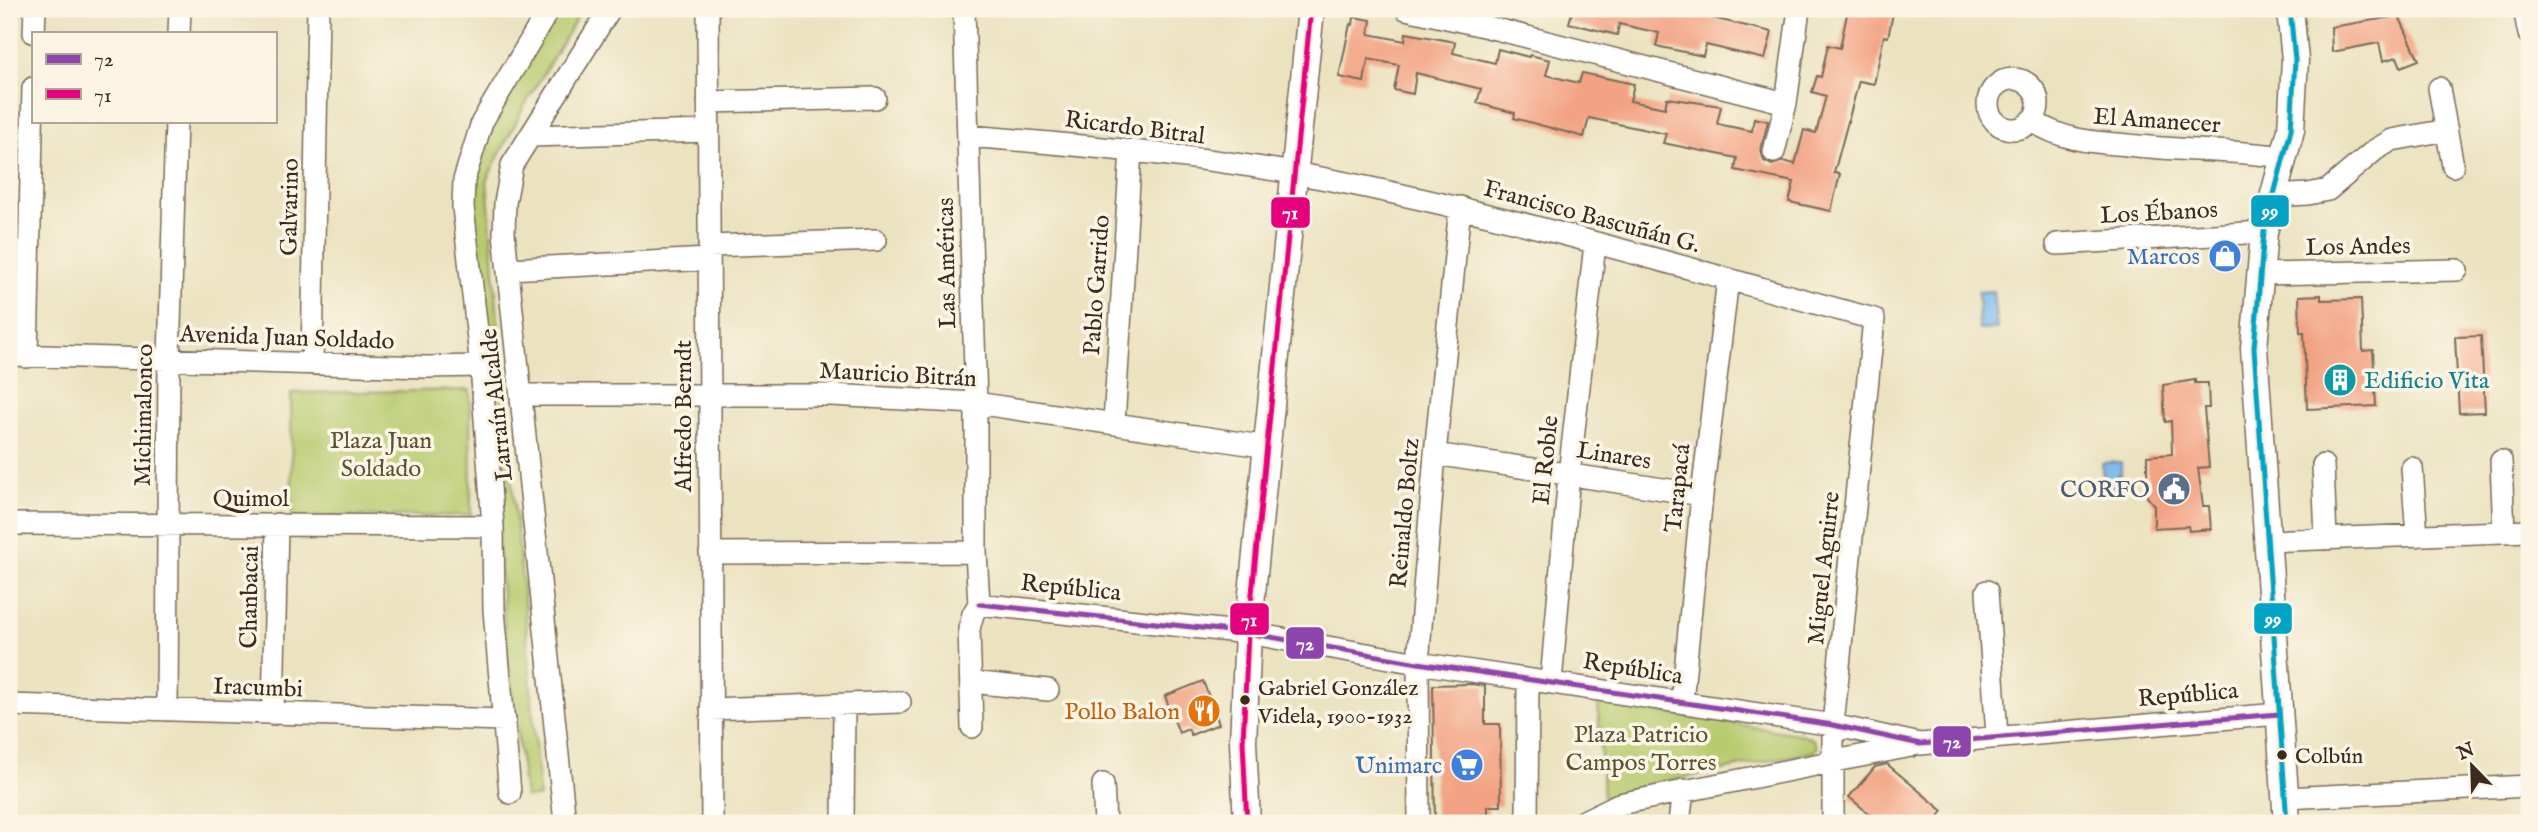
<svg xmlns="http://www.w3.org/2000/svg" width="2538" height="832" viewBox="0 0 2538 832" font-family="'IM FELL English',serif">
	<rect width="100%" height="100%" fill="#fcf5e5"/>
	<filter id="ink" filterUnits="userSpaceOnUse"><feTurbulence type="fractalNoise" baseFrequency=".0143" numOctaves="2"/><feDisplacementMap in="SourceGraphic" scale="14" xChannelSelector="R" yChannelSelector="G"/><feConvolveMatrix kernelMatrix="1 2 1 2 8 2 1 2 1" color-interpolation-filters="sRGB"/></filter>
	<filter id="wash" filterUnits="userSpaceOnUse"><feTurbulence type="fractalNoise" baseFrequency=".00686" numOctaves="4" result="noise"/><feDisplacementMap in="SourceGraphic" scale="28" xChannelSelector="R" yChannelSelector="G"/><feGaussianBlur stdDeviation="1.57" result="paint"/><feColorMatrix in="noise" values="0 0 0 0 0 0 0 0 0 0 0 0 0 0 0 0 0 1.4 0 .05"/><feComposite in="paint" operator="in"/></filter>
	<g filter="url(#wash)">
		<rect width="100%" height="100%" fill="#ebe2c0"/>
		<path fill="#b7ca6e" stroke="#797a46" stroke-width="2" d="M560,9H582L522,110L487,179L506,424L525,609L539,797H525L505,634L473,207L476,168L493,118Z
			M470,390L471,515L292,517L291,393Z
			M1598,702L1804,735L1814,740L1817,748L1813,752L1672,780L1603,798Z"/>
		<path fill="#78b9ed" stroke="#5a7286" stroke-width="2" d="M1993,291L1997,329L1979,330L1978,292Z
			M2121,462V474L2117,475L2118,493H2104L2102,463Z"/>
		<g id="blocks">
			<path fill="#f3a383" d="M1573,9H1674L1772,32L1765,59L1706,45L1703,56L1656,46L1659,33L1619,24L1617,35L1569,23Z
				M1848,9H1894L1888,37L1884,36L1874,84L1859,81L1834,173L1840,174L1831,211L1789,202L1794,182L1735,170L1737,158L1663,143L1666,134L1589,118L1584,137L1514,118L1515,113L1477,103L1481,89L1416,73L1413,94L1394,90L1399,65L1368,59L1364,82L1339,77L1350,24L1353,25L1354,17L1371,20L1369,34L1405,41L1406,33L1455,42L1453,53L1495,63L1498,49L1529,57L1530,55L1550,60L1546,75L1579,83L1582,73L1634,84L1630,101L1665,108L1667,98L1721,106L1717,124L1752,131L1754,118L1768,121L1761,150L1764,161L1772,165L1783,161L1795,164L1804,130L1816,133L1826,96L1812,92L1817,76L1821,77L1828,45L1840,48Z
				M2399,16L2419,60L2401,67L2397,57L2383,61L2379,43L2332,52L2331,27Z
				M2321,295V300L2361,299L2363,351L2373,350L2376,406L2307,409L2304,332H2300L2299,296Z
				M2481,336L2485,412L2459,413L2455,337Z
				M2195,380V383H2208L2209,408H2204L2209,467L2198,468L2203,506H2209L2211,529L2189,531L2188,526L2154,528V505L2147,497V456L2172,454L2171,421L2165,422L2163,385Z
				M1203,681L1219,724L1191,735L1188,729L1179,733L1165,696Z
				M1472,684L1485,686V724H1500L1501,806H1488V823H1435L1433,685Z
				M1887,764L1943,811L1934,823H1880L1849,797L1875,767Z"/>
		</g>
	</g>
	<g filter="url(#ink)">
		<use href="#blocks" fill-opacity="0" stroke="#796a57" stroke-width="2"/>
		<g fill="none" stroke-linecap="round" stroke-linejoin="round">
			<defs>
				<path id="minor" d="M708,9L712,823
					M964,9L976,403V552L979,604L973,614L969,629L972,727
					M1406,9L1488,27L1786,103
					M2524,9L2529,34
					M34,33L35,9
					M179,33L180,9
					M1988 104a25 25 0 1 1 50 0a25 25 0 1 1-50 0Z
					M2439,88L2453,166
					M708,102L875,98
					M2031,120C2062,141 2093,142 2128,145C2180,151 2232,150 2284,157
					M530,136L708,131
					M970,136C1087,146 1205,156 1321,178C1508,214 1691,270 1874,319L1833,725V823
					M1774,152L1786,103L1799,9
					M2273,196L2308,194L2328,190L2375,150L2392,140L2447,130
					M2057,244L2264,232
					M709,246L876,240
					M508,269L709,259
					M2260,274L2457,270
					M9,355L427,367L481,366
					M27,357L33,88
					M312,364L318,9
					M522,395H831L976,403L1268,447
					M1114,423L1131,150
					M1435,454L1702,495
					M2501,461L2504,532
					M2323,465L2326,539
					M2412,468L2417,536
					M9,524L493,526
					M2267,541L2529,531
					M710,553L976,552
					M1987,591L1997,736
					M979,604L1248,633L1418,663L1833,725L1920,744L2279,714
					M971,682L1048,690
					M1551,682L1569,475L1595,244
					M1682,702L1702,495L1728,279
					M9,705L505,720
					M711,709L900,702
					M167,710L169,360L176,121
					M273,714L277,524
					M1103,784L1105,823
					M510,793L494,610L493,526L481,366L463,207L464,180L482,122L549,9
					M2285,798L2529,786
					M565,823L504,233L505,203L512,165L610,9
					M843,823L844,704
					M1419,823L1418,663L1435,454L1460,207
					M1527,823L1528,680
					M1580,823L1619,804L1911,746
					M1679,823L1683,790"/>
				<path id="major" d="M1247,823L1243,742L1248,633L1311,9
					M2287,823L2254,348L2264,232L2291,130L2295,60L2290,9"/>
			</defs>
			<use href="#minor" stroke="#796a57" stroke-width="24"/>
			<use href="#major" stroke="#796a57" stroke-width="29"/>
			<use href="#minor" stroke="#fff" stroke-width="21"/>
			<use href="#major" stroke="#fff" stroke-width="26"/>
			<defs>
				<path id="bus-1" d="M979,604L1248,633L1418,663L1833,725L1920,744L2279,714"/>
				<path id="bus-2" d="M1247,823L1243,742L1248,633L1311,9"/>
				<path id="bus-3" d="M2287,823L2254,348L2264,232L2291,130L2295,60L2290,9"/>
			</defs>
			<use href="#bus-1" stroke="#fcf5e5" stroke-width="10"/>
			<use href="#bus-2" stroke="#fcf5e5" stroke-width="10"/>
			<use href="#bus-3" stroke="#fcf5e5" stroke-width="10"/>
			<use href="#bus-1" stroke="#8e44ad" stroke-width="5"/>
			<use href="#bus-2" stroke="#e5007d" stroke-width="5"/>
			<use href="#bus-3" stroke="#03a3c5" stroke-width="5"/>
		</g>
	</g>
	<defs>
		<symbol id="shop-disc" viewBox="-11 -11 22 22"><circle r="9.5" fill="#3f7fe0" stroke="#fcf5e5"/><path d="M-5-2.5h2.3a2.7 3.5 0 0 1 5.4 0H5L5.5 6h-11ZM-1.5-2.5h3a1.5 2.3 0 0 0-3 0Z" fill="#fff"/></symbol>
		<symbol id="building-disc" viewBox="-11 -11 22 22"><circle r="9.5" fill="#0f9aa8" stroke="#fcf5e5"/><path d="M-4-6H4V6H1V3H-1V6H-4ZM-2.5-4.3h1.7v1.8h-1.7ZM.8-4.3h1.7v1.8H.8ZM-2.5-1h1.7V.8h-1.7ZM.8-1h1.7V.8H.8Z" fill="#fff"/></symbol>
		<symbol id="civic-disc" viewBox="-11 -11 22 22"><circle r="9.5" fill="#5c6f8a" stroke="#fcf5e5"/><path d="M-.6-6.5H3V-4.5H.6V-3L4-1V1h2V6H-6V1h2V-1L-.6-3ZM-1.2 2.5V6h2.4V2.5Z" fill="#fff"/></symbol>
		<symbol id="restaurant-disc" viewBox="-11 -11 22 22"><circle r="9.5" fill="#e8710a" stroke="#fcf5e5"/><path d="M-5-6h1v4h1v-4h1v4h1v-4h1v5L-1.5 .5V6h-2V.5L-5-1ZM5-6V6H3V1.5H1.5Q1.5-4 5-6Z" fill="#fff"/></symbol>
		<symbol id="supermarket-disc" viewBox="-11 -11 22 22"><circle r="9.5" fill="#3f7fe0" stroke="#fcf5e5"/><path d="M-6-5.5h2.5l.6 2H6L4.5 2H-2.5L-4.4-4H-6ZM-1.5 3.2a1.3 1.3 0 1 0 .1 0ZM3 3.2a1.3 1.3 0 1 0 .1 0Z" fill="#fff"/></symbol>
	</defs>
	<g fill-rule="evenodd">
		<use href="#shop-disc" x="2206" y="237" width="38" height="38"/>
		<use href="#building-disc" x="2321" y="361" width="38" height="38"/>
		<use href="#civic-disc" x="2155" y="470" width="38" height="38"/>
		<use href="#restaurant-disc" x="1185" y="692" width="38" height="38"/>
		<use href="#supermarket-disc" x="1448" y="746" width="38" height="38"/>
	</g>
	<g fill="#3b2a1e" stroke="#fcf5e5" stroke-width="2.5">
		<circle cx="1245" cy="700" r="6"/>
		<circle cx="2282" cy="755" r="6"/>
	</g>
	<g text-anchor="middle" stroke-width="7" stroke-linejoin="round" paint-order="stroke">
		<g font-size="22" fill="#3b2a1e" stroke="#fcf5e5" text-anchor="start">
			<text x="1258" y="695">Gabriel González<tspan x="1258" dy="28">Videla, 1900-1932</tspan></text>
			<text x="2295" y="763">Colbún</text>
		</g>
		<g font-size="24" fill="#3b2a1e" stroke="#fcf5e5">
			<text transform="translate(2157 120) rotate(4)" y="8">El Amanecer</text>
			<text transform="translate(1135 127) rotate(7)" y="8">Ricardo Bitral</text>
			<text transform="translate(289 207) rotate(-89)" y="8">Galvarino</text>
			<text transform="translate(2159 212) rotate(-3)" y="8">Los Ébanos</text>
			<text transform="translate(1592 216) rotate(15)" y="8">Francisco Bascuñán G.</text>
			<text transform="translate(2358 246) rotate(-1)" y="8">Los Andes</text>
			<text transform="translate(946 263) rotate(-91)" y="8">Las Américas</text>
			<text transform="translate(1096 285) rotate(-86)" y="8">Pablo Garrido</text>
			<text transform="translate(287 337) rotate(2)" y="8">Avenida Juan Soldado</text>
			<text transform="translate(898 374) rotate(3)" y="8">Mauricio Bitrán</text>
			<text transform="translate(496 405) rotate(-96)" y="8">Larraín Alcalde</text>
			<text transform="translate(143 415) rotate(-89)" y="8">Michimalonco</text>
			<text transform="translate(683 416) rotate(-90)" y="8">Alfredo Berndt</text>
			<text transform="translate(1614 455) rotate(9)" y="8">Linares</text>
			<text transform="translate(1545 460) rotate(-84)" y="8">El Roble</text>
			<text transform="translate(1677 488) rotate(-84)" y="8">Tarapacá</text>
			<text x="251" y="506">Quimol</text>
			<text transform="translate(1404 513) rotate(-85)" y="8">Reinaldo Boltz</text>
			<text transform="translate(1823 568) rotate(-84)" y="8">Miguel Aguirre</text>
			<text transform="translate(1071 587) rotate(6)" y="8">República</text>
			<text transform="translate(249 597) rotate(-89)" y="8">Chanbacai</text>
			<text transform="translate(1633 668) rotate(9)" y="8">República</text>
			<text transform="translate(258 687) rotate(2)" y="8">Iracumbi</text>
			<text transform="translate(2188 694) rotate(-5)" y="8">República</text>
		</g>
		<g font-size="24" fill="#366cbe" stroke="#fcf5e5" text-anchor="end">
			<text x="2200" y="264">Marcos</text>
			<text x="1442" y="773">Unimarc</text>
		</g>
		<g font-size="24" fill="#0d838f" stroke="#fcf5e5" text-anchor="start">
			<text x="2364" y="388">Edificio Vita</text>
		</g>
		<g font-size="24" fill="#5a5232" stroke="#fcf5e5">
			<text x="381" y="448">Plaza Juan<tspan x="381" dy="28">Soldado</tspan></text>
			<text x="1641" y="742">Plaza Patricio<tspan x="1641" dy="28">Campos Torres</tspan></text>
		</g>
		<g font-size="24" fill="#4e5e75" stroke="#fcf5e5" text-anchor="end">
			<text x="2150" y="497">CORFO</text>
		</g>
		<g font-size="24" fill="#c56008" stroke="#fcf5e5" text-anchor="end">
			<text x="1180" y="719">Pollo Balon</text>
		</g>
	</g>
	<g stroke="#fcf5e5" stroke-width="2.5">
		<rect x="2250" y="194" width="40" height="34" rx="7" fill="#03a3c5"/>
		<rect x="1270" y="196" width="41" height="33" rx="7" fill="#e5007d"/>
		<rect x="2253" y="602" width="40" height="33" rx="7" fill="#03a3c5"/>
		<rect x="1229" y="602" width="41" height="34" rx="7" fill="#e5007d"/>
		<rect x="1285" y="626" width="40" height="34" rx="7" fill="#8e44ad"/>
		<rect x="1932" y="725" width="40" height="33" rx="7" fill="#8e44ad"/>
	</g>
	<g font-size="19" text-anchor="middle" font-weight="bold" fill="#fff">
		<text x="2270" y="217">99</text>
		<text x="1290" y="219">71</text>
		<text x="2273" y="625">99</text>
		<text x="1249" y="626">71</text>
		<text x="1305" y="650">72</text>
		<text x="1952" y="748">72</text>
	</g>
	<rect width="2538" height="832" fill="none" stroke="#fcf5e5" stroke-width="35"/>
	<rect x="32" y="32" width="245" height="91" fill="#fcf5e5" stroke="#afa495" stroke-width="2"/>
	<rect x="46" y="54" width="35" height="10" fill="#8e44ad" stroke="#afa495" stroke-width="2"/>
	<text x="94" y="66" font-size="21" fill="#3b2a1e">72</text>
	<rect x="46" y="89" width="35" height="10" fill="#e5007d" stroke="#afa495" stroke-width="2"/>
	<text x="94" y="102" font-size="21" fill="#3b2a1e">71</text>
	<g transform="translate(2472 766) rotate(337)" stroke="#fcf5e5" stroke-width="5" paint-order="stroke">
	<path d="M0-5L12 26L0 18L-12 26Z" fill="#3b2a1e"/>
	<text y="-10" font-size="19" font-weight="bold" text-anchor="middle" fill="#3b2a1e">N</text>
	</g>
</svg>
